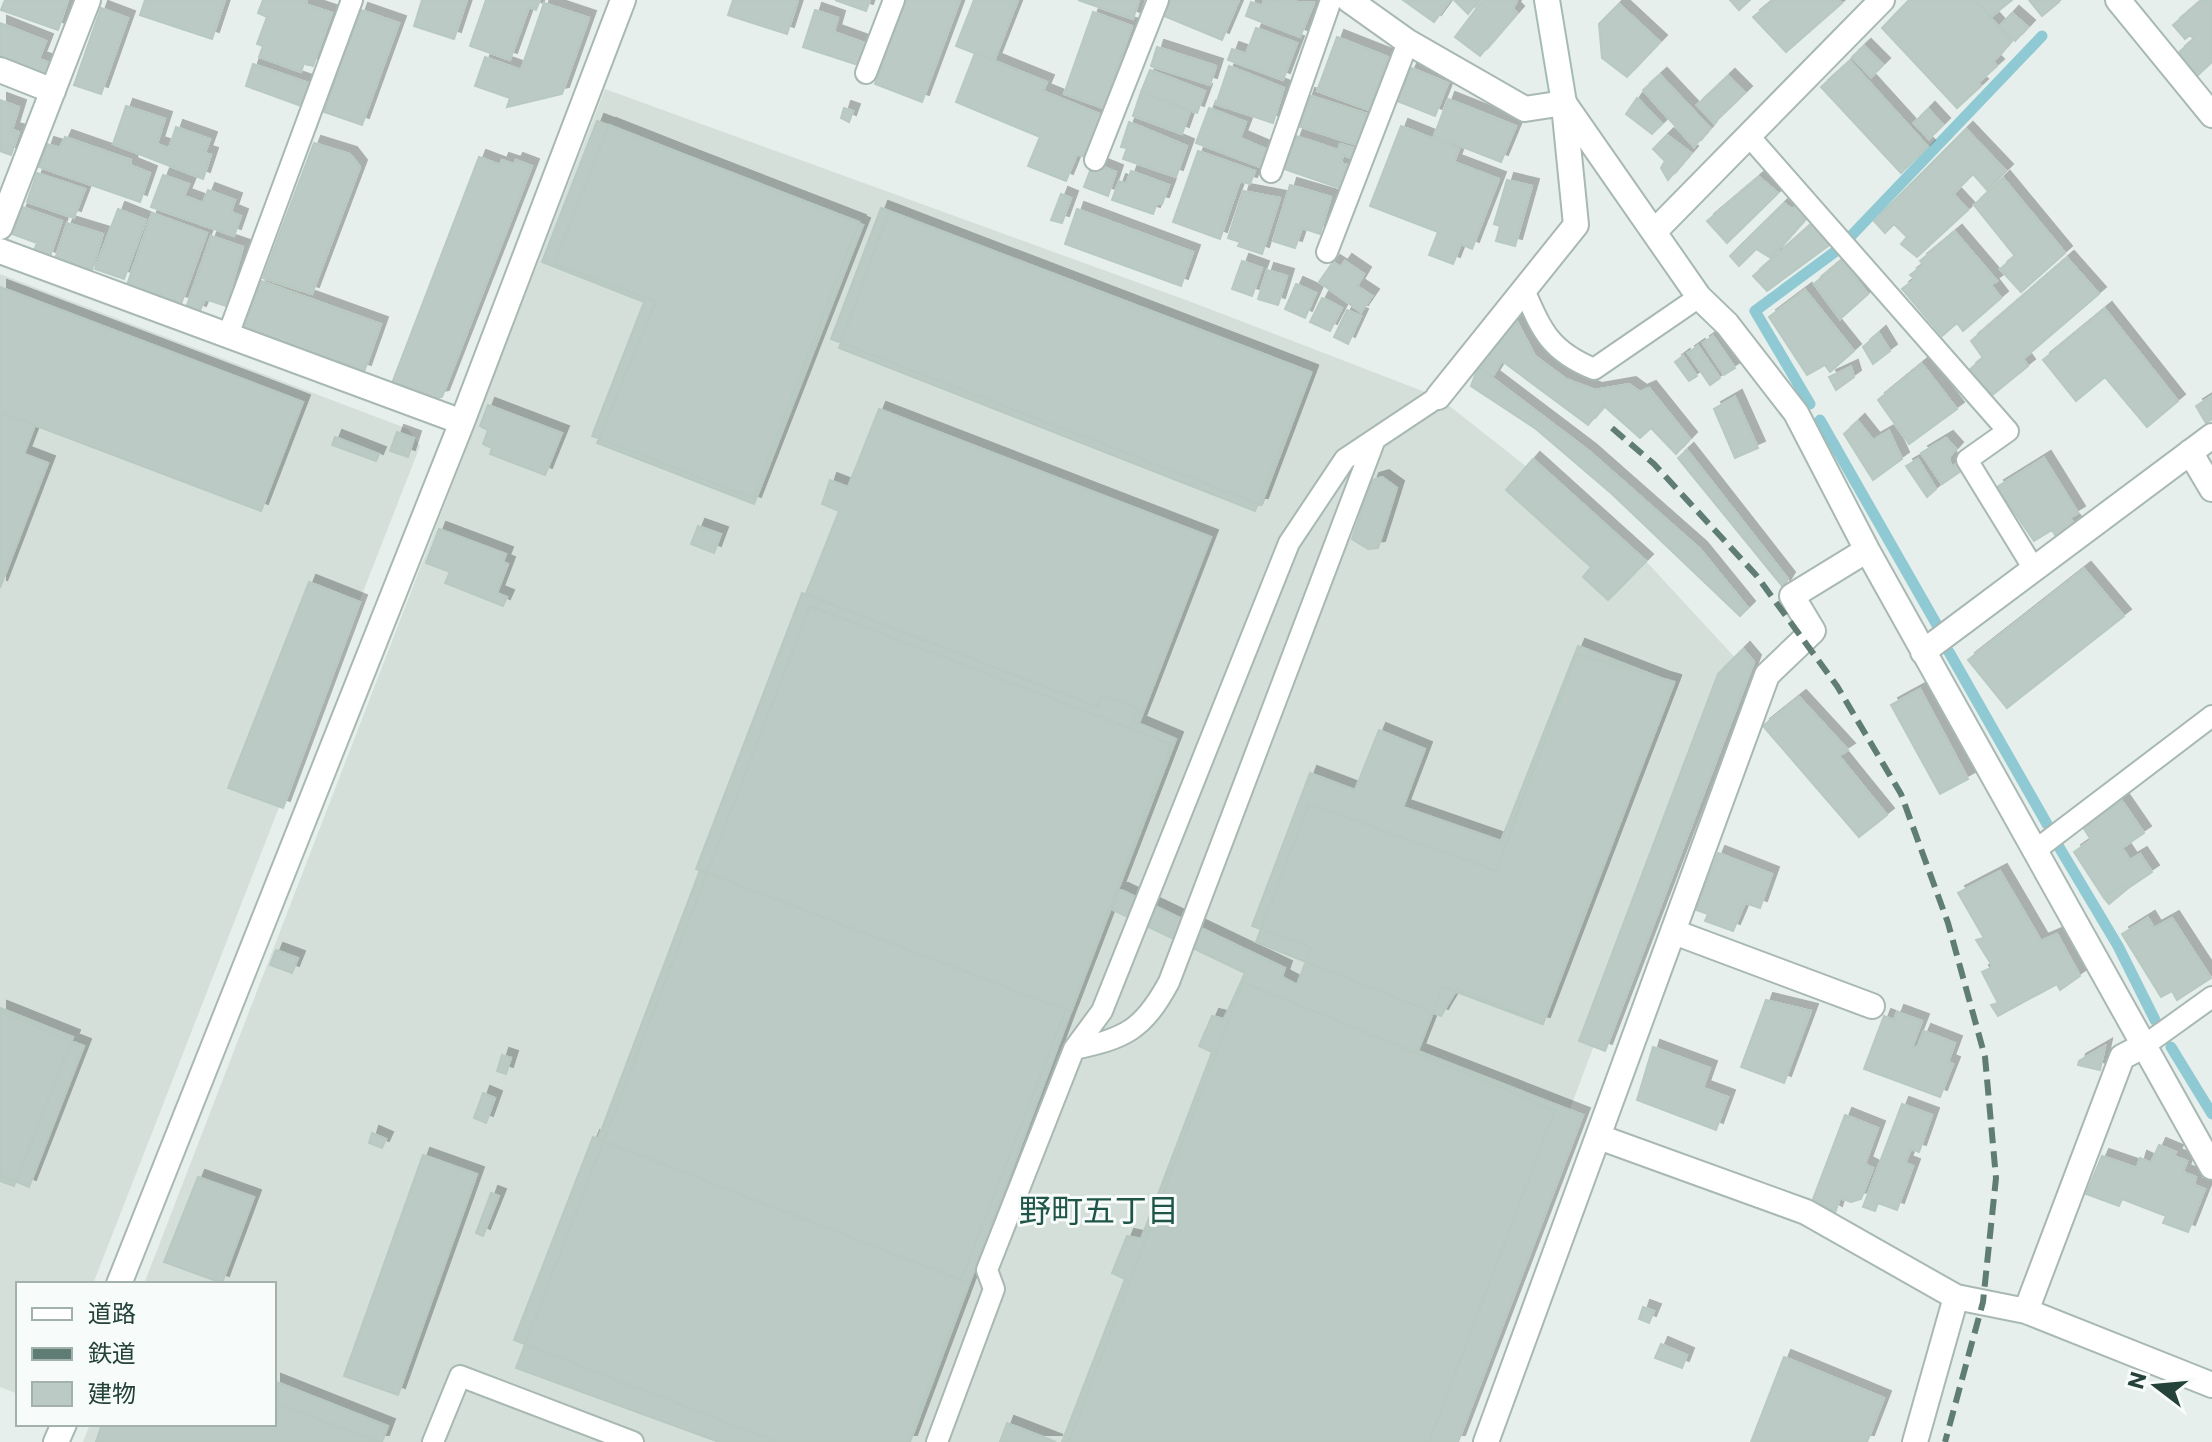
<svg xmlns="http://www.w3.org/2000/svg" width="2212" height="1442" viewBox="0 0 2212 1442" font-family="Commissioner,'Noto Sans JP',sans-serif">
	<defs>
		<filter id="shadow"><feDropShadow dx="7" dy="-7" stdDeviation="0" flood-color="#0004"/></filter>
	</defs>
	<rect width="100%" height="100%" fill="#e6efeb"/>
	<path fill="#d4dfda" d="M605,89L1186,300L1438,397L1644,559L1739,662L1444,1442H83L90,1424H274V1284H144Z
		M0,274L408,429L420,446L93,1284H18V1394L0,1387Z"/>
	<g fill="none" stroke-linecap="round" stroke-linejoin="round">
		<path stroke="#8ec9d4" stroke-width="11" d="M1851,236L2042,36
			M1810,404L1755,311L1836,251
			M1820,420L1937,625
			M1949,652L2047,824
			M2059,847L2118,946L2155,1020
			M2171,1047L2212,1114"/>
	</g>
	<path fill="#bbcac4" stroke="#b8c9c2" stroke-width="2" filter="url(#shadow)" d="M5,0H68L58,30L1,10Z
		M145,0H225L212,39L140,15Z
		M263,0H307L305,4L332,13L313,66L304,63L301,72L259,57L263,46L257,44L267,17L258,13Z
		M422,0H467L454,39L414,26Z
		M486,0H540L536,10L529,7L510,60L470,46Z
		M733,0H798L787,34L728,15Z
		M835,0H870L866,11Z
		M906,0H960L922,102L875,84Z
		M974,0H1018L994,61L956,46Z
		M1078,0H1139L1133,19Z
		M1170,0H1239L1222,40L1164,16Z
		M1264,0L1314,3L1300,37L1246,16L1251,2L1262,6Z
		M1403,0H1450L1434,22Z
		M1454,0H1479L1468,14Z
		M1483,0H1517L1513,9L1517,13L1480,56L1455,37Z
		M1730,0H1750L1739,10Z
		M1774,0H1838L1842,3L1786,52L1753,17Z
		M1909,0H1975L2011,41L1993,62L1997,66L1978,83L1981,86L1957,108L1882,28Z
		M1975,0H2012L1991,17Z
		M2029,0H2058L2059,2L2042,16Z
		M2202,0H2212V62L2197,76L2178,53L2194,39L2190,35L2185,39L2173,25Z
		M544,3L589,18L562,94L507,107L510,98L475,86L485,57L521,70Z
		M1619,4L1660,42L1627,77L1602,58L1599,24Z
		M101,8L128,18L101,94L74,85Z
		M361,10L399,23L362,125L324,112Z
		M815,10L838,18L834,32L865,43L858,65L803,47Z
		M1093,12L1132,26L1103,108L1064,94Z
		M2012,13L2028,27L2015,41L2000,26Z
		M0,23L46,41L39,59L50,63L45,76L0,58Z
		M1256,28L1297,43L1283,80L1228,60L1232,49L1246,54Z
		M1337,37L1388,57L1369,110L1317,91Z
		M1864,46L1883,65L1871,77L1852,57Z
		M1157,47L1216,66L1210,85L1151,66Z
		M975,53L1047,82L1043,91L1102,115L1085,157L1077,154L1066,181L1028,166L1040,137L956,102Z
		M1850,61L1928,147L1901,173L1821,87Z
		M253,64L309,83L301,106L246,86Z
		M1229,66L1284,88L1273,123L1216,104Z
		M1411,68L1448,83L1435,116L1397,101Z
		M1150,70L1205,91L1197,113L1141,92Z
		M1660,75L1710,128L1694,147L1643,90Z
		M1728,76L1745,93L1714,123L1697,105Z
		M1141,92L1190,111L1182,134L1133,116Z
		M1308,95L1367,114L1357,145L1298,126Z
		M1637,98L1662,124L1652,134L1626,114Z
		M1448,99L1516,126L1501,162L1434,136Z
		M0,100L19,107L12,130L19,132L11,155L0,151Z
		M126,106L165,119L157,144L169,148L176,127L210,139L205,153L211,155L203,179L113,144Z
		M844,108L853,111L849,122L841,118Z
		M1209,108L1246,122L1240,138L1266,149L1260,167L1196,143Z
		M1928,109L1943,125L1929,139L1914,123Z
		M597,121L859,222L753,498L592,436L644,302L542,262Z
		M1129,122L1187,146L1176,177L1123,159L1127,148L1121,147Z
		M609,125L863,225L754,504L597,443L656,301L554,264Z
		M1401,126L1459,149L1454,162L1499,179L1472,249L1461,244L1453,264L1429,255L1438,232L1370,206Z
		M1966,129L2006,171L1987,190L1973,174L1953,194L1968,210L1917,257L1901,244L1907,237L1894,224L1885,233L1874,221Z
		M1667,135L1691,153L1668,180L1661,168L1665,161L1653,149Z
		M1296,136L1338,150L1340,144L1354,148L1351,158L1343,155L1341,163L1347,165L1339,188L1284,169Z
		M65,137L131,160L130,165L150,173L140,202L39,167L47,144L60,148Z
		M314,143L350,154L360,167L312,294L263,278Z
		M1198,151L1255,171L1250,184L1240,181L1220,239L1173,222Z
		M479,157L500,165L502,160L514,164L516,160L532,166L442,397L428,400L391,386Z
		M1093,163L1116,172L1108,196L1084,187Z
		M1131,171L1169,185L1162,204L1157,203L1153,214L1112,200L1119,181L1126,184Z
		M37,173L85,189L74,218L27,202Z
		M163,175L189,184L184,196L203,203L208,190L235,200L231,212L241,216L234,236L151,207Z
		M1759,177L1778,193L1727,243L1707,221Z
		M2003,178L2065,253L2021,292L2000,269L2015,256L1974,205Z
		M1507,180L1532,186L1515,246L1496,241L1500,226L1494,224Z
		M1290,185L1331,197L1320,234L1302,228L1295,248L1273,241Z
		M1243,191L1280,198L1262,254L1238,246L1240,242L1228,238Z
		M1061,194L1071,198L1062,223L1051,220Z
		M1784,203L1792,209L1800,203L1808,216L1771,258L1756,249L1739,266L1730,256Z
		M22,207L62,221L49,259L33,253L37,243L12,234Z
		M881,208L1311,373L1261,505L831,339Z
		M118,209L146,220L124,279L95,269Z
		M1077,209L1193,252L1181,286L1065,244Z
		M889,211L1311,372L1255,511L839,348Z
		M152,213L207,233L181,304L127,285Z
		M1814,222L1832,243L1767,291L1753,276Z
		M67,223L103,234L91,273L54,262Z
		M1955,232L1997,281L1991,285L2001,298L1963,331L1957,323L1942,336L1902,289L1915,279L1910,275L1923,265L1920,261Z
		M211,236L243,247L226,306L205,299L199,313L186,308Z
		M2067,258L2099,294L2023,359L2028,366L1991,396L1969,370L1983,358L1971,341Z
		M1842,260L1868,294L1840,319L1814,284Z
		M1242,261L1262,268L1252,296L1232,289Z
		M1345,261L1364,274L1357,286L1372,296L1361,312L1319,282L1333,262L1341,267Z
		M1267,270L1287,276L1278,305L1258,299Z
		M261,281L381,324L364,372L244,329Z
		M1296,284L1316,293L1305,318L1285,309Z
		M0,287L303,402L261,511L0,412Z
		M1805,290L1854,351L1830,372L1825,365L1807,375L1769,317Z
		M1322,298L1342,308L1330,331L1310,322Z
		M2105,309L2178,401L2147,427L2105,377L2076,401L2043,360Z
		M1347,310L1361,316L1348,344L1334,337Z
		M1516,320L1535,356L1566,379L1595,390L1629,384L1640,392L1649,388L1690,439L1676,454L1651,428L1640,438L1604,406L1588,425L1502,361L1493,376L1478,367Z
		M1879,333L1890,351L1873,364L1863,347Z
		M1713,336L1735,368L1724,375L1703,343Z
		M1698,346L1720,378L1710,385L1688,353Z
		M1683,356L1697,376L1689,381L1675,362Z
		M1922,364L1957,409L1909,444L1878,400Z
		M1478,367L1589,451L1700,549L1748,608L1740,616L1612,494L1536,429L1471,386Z
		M1851,367L1854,377L1836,390L1829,377Z
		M2212,396V419L2206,423L2196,406Z
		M1735,397L1758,448L1735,458L1714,409Z
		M488,405L562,433L545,475L490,454L492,448L483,444L488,430L480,426Z
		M879,409L1211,537L1139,723L1133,721L1138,709L1102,695L1097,707L806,594L839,511L822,504L830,480L848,487Z
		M0,412L35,425L24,454L48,463L0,588Z
		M1858,421L1873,440L1889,431L1902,459L1873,480L1844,434Z
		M397,432L414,438L408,457L390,451Z
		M335,437L379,454L376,461L332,445Z
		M1946,438L1956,449L1949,457L1951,467L1956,464L1961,471L1942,484L1921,453Z
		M1687,450L1788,579L1783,587L1678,458Z
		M2044,458L2078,513L2070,518L2076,526L2057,538L2052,530L2034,541L1997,487Z
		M1533,459L1646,561L1608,600L1583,577L1591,567L1506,490Z
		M1918,459L1936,489L1927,497L1906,466Z
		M1382,477L1397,488L1378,548L1368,549L1352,539L1372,480Z
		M698,526L721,534L714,553L691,544Z
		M439,529L506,554L503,562L508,564L497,593L507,597L503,606L445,583L450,572L426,563Z
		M2084,569L2124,616L2007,708L1968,660Z
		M309,582L360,602L283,808L228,788Z
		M802,593L1097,707L1102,695L1138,709L1133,721L1176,739L1071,1012L696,869Z
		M810,606L1171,744L910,1442H719L516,1368Z
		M1578,646L1674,683L1542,1024L1443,987L1418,1051L1583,1115L1458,1442H1062L1125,1279L1112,1273L1127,1236L1141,1239L1212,1052L1199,1046L1212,1016L1224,1019L1245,973L1113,910L1119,889L1285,968L1282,977L1297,985L1311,947L1252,926L1310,773L1355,790L1379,730L1425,749L1403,807L1501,841Z
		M1743,649L1754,662L1605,1051L1579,1041L1718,674Z
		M1577,654L1674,682L1543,1024L1457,989L1441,1016L1256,942L1309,804L1496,871Z
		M1920,689L1968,779L1940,794L1891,705Z
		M1799,697L1848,750L1839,756L1887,815L1859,837L1763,726Z
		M2122,801L2144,833L2122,848L2130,860L2140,854L2152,872L2127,889L2124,885L2104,898L2074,852L2091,840L2083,827Z
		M1718,853L1772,874L1760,908L1745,903L1733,931L1705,921L1708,914L1696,910Z
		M700,870L1066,1010L961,1280L598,1139Z
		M2000,871L2041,941L2057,934L2080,976L2060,990L2057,984L1998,1016L1991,1005L1998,1003L1982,972L1993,967L1976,940L1984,938L1958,893Z
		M2124,885L2127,889L2109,904L2104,898Z
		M2148,918L2154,928L2172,918L2211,978L2177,1000L2172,991L2161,997L2122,934Z
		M276,950L298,958L292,973L270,965Z
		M1243,982L1555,1110L1429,1442H1069Z
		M1766,1000L1811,1011L1784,1083L1741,1067Z
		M0,1008L73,1037L14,1186L0,1181Z
		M0,1012L84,1046L29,1187L0,1175Z
		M1897,1012L1922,1021L1912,1047L1917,1048L1924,1031L1955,1043L1948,1062L1953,1064L1940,1097L1864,1069L1884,1016L1894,1020Z
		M2105,1046L2100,1070L2078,1065L2079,1061Z
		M1653,1047L1710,1068L1703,1088L1728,1097L1716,1130L1637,1100Z
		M502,1055L511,1058L506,1074L497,1071Z
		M483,1093L495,1098L486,1123L474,1118Z
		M1902,1104L1932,1115L1919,1152L1911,1149L1905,1163L1913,1166L1897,1210L1878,1203L1875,1211L1863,1207Z
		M1845,1115L1878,1128L1865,1164L1873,1168L1861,1199L1851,1202L1840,1198L1835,1213L1813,1199Z
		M372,1133L386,1139L382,1148L369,1143Z
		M593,1137L969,1283L907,1442H777L514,1340Z
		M2159,1145L2176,1152L2174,1156L2187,1161L2183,1172L2196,1177L2194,1185L2205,1189L2188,1232L2163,1223L2166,1216L2122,1199L2119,1206L2086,1194L2102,1156L2137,1168L2140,1158L2151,1163Z
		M423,1155L477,1174L398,1395L344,1376Z
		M198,1177L254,1197L222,1283L164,1262Z
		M491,1193L499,1196L483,1236L476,1233Z
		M1643,1307L1654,1311L1649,1323L1639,1319Z
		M1661,1344L1687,1355L1682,1368L1655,1358Z
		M1784,1357L1884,1398L1867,1442H1751Z
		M274,1381L388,1426L382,1442H96L102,1424H274Z
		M274,1403L380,1442H96L103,1424H274Z
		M1007,1423L1056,1442H1000Z"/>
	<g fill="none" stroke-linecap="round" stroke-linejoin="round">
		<defs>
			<path id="lane" d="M866,73L894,0
				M1748,135L2008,431L1967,460L2034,569
				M1095,160L1158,0
				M1271,172L1331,0
				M1327,252L1408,42
				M1524,290C1542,331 1550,351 1594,369L1699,297
				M228,335L352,0
				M2037,849L2212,716
				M2145,1045L2212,997
				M1074,1049C1126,1038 1143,1030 1169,982L1375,439
				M433,1442L460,1376L633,1442
				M937,1442L994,1289L987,1270L1074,1049L1102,1011L1289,543L1345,459L1438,397"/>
			<path id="street" d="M1349,0L1408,42L1525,109L1564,103
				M2118,0L2212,115
				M0,70L53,91
				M1564,103L1699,297L1727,324L1796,413L1867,550L2212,1167
				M0,227L88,0
				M1655,231L1882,0
				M0,251L462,422
				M1438,397L1576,225L1564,105
				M2190,452L2212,489
				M1923,652L2212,436
				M1674,932L1872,1006
				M1599,1137L1806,1212L1956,1297
				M119,1284L462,422L623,0
				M2026,1311L2212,1385
				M56,1442L64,1424
				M1486,1442L1767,675L1813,631L1792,596L1867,550
				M1915,1442L1956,1297L2026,1311L2122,1057L2145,1045"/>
			<path id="secondary" d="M1547,0L1564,103"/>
		</defs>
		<use href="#lane" stroke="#a8b8b2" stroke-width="24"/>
		<use href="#street" stroke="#a8b8b2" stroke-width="28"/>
		<use href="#secondary" stroke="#a4bbb3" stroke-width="28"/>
		<use href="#lane" stroke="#fff" stroke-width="20"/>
		<use href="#street" stroke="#fff" stroke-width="24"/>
		<use href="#secondary" stroke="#fff" stroke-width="24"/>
		<path stroke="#5f7d75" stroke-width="6" stroke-dasharray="16 8" stroke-linecap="butt" d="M1612,428L1654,464L1756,575L1837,686L1901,794L1948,923L1985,1057L1996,1178L1983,1302L1945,1442"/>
	</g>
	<g text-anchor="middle" stroke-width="6" stroke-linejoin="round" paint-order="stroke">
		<g font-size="32" fill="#1f5548" stroke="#f7fbf9">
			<text x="1099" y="1222">野町五丁目</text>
		</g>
	</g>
	<rect x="16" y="1282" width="260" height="144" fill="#f7fbf9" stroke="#a3b1ad" stroke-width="2"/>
	<rect x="32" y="1308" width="40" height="12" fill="#ffffff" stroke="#a3b1ad" stroke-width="2"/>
	<text x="88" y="1322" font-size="24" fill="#24423a">道路</text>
	<rect x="32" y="1348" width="40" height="12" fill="#5f7d75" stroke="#a3b1ad" stroke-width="2"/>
	<text x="88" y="1362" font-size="24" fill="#24423a">鉄道</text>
	<rect x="32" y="1382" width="40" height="24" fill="#bbcac4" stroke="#a3b1ad" stroke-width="2"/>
	<text x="88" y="1402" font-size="24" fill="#24423a">建物</text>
	<g transform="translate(2156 1386) rotate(286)" stroke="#f7fbf9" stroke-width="6" paint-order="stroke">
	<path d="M0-6L14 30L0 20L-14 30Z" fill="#24423a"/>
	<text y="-12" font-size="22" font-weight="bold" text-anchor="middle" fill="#24423a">N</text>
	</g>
</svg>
